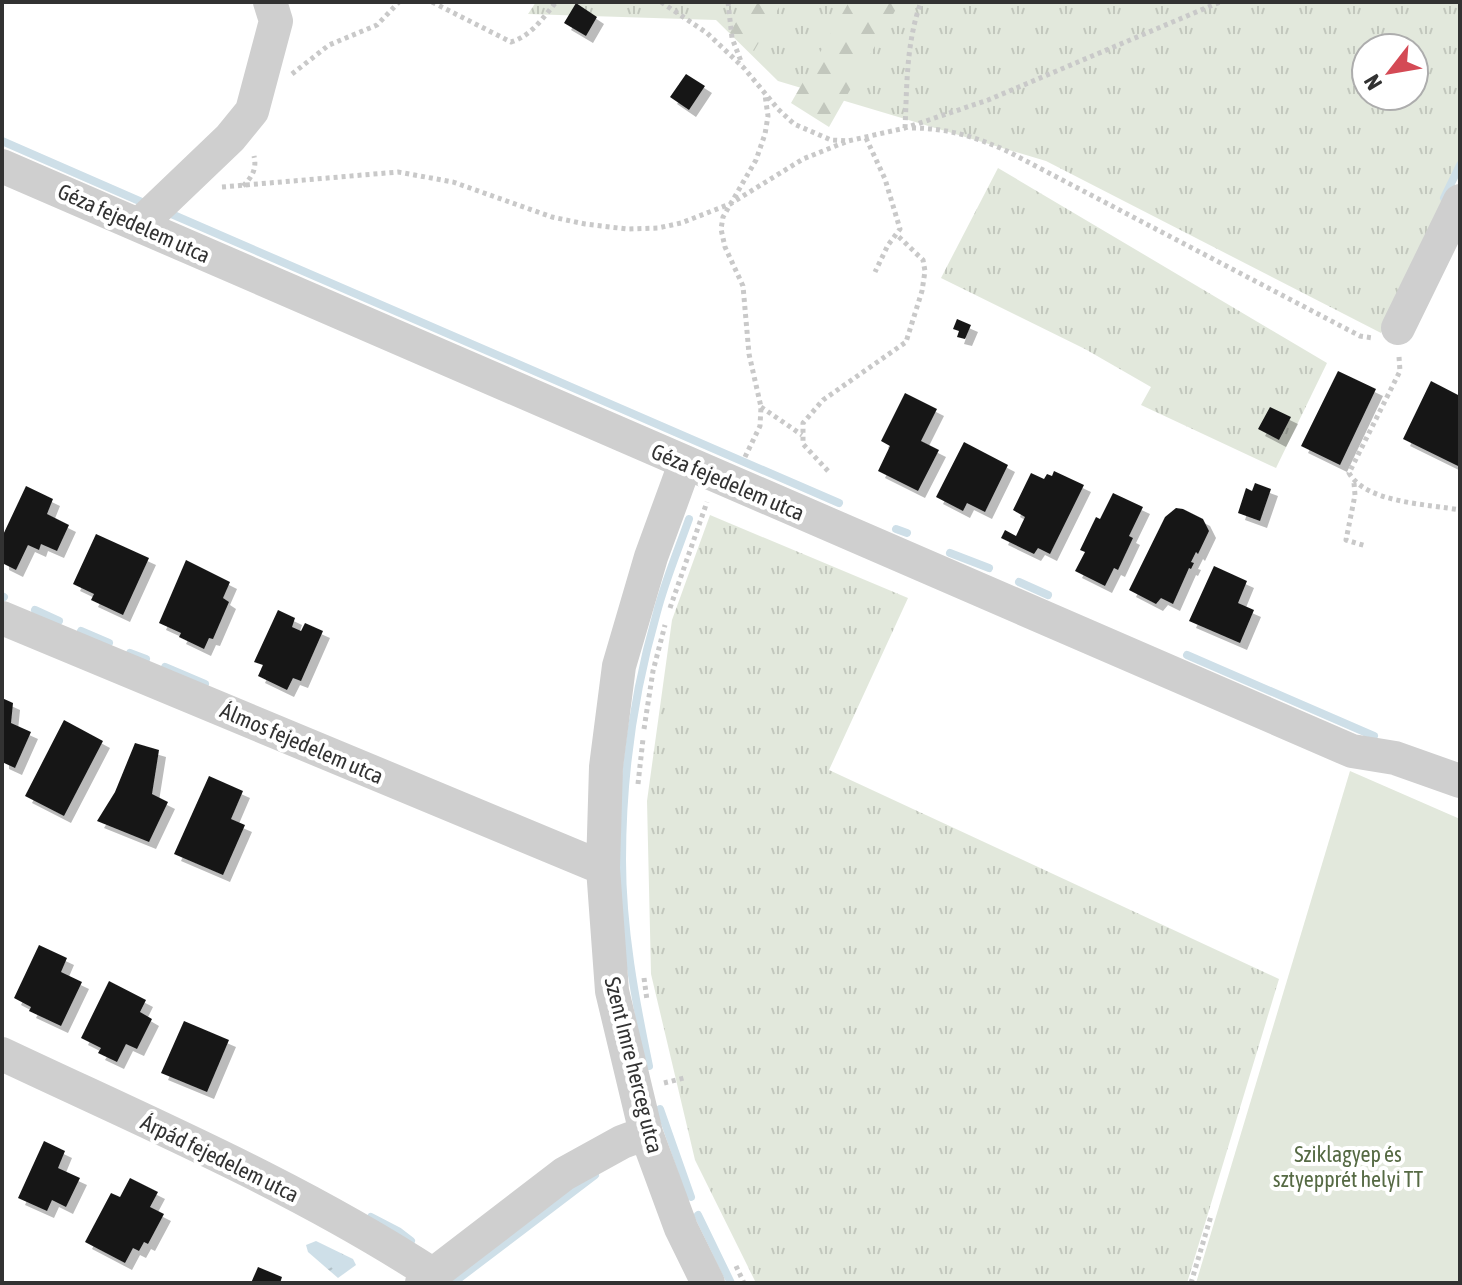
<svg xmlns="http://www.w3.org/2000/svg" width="1462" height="1285" viewBox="0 0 1462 1285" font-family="'Asap Condensed',sans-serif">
	<defs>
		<pattern id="grass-tufts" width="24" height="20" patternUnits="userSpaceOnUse" patternTransform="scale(2)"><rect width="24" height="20" fill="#e2e8dc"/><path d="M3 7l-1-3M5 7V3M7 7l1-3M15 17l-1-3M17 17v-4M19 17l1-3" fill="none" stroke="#c2c7bd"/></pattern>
		<pattern id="forest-firs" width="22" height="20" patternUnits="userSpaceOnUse" patternTransform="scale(2)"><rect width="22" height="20" fill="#e2e8dc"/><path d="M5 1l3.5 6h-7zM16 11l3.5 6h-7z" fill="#c2c7bd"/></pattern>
		<pattern id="water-ripples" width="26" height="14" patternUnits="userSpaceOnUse" patternTransform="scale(2)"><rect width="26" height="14" fill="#cedfe8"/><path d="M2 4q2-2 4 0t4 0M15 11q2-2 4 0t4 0" fill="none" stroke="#b1c0c7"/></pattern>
		<filter id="shadow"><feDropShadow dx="7" dy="7" stdDeviation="0" flood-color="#0004"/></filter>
	</defs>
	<rect width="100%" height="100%" fill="#fff"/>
	<path fill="url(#grass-tufts)" fill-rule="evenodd" d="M536,2H1460V170L1381,333L1046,161L778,81L716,20L528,14ZM1366,48H1414V96H1366Z
		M998,168L1327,363L1276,468L1141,405L1151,387L1085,349L941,278Z
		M710,515L908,598L829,770L1279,979L1187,1283H756L695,1160L651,974L647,801L672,620Z"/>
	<path fill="url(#forest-firs)" d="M747,2H782L754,51L730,33Z
		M849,2H900L829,127L791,103Z"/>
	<path fill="#e2e8dc" d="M1350,771L1460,819V1283H1196Z"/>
	<path fill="url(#water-ripples)" d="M316,1241L353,1259L356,1265L338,1278L308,1252L306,1245Z"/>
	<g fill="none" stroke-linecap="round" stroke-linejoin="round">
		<path stroke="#cedfe8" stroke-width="8" d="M2,141L144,203
			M1444,198L1460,165
			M169,213L839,503
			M896,529L907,533
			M950,553L989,568
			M1019,582L1048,595
			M2,596L4,597
			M35,610L59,621
			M81,631L109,643
			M130,653L146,659
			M1187,655L1374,736
			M165,667L205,684
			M649,1066C635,999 622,929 622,860C622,777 634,692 657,612C665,581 678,550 689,519
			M660,1109L691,1197
			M698,1215L731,1283
			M371,1217L398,1231L411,1241
			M453,1283L595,1175"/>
	</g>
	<path fill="#191919" filter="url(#shadow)" d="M576,3L597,17L586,36L564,23Z
		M686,74L705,86L689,110L670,97Z
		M957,319L971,325L965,339L957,337L959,331L953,329Z
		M1338,371L1376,389L1340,465L1301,446Z
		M1431,381L1460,396V467L1403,439Z
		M905,393L937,409L921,441L939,450L918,491L878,471L890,446L881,441Z
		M1270,407L1291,417L1279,440L1258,429Z
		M964,442L1008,465L985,512L967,503L963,511L936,497Z
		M1054,471L1084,485L1050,554L1038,548L1034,554L1001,538L1005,530L1016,536L1025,517L1013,510L1031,473L1044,479L1047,474L1052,476Z
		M1255,483L1271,489L1260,521L1238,513L1246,488L1252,491Z
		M26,486L53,499L47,514L69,525L57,551L41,544L39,550L28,545L16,570L2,563V537Z
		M1113,493L1143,507L1129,536L1133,538L1118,570L1114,568L1105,586L1075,571L1085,552L1080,550L1096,517L1100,519Z
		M1176,508L1183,509L1203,519L1209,531L1198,554L1196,552L1191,562L1194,563L1191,569L1189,568L1173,604L1161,598L1156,604L1129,590L1165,517Z
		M96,534L149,558L123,615L91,600L94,594L73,584Z
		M186,560L230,582L223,598L229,602L213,639L209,638L204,649L179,637L181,633L159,623Z
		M1214,566L1247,581L1238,603L1254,610L1240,643L1189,621Z
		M278,610L295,618L292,627L301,631L305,623L323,631L301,681L293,678L287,690L258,676L263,665L254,662Z
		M2,698L13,703L11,723L31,732L15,768L2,762Z
		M64,720L103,741L64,816L25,796Z
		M135,743L159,750L152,794L168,802L149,842L97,821L115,792Z
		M209,776L243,791L231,819L245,825L223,875L174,854Z
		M39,945L67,958L61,972L82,982L61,1026L29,1011L31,1007L14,998Z
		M109,981L146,1000L140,1012L152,1019L137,1049L126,1044L117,1062L98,1053L101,1048L81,1038Z
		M184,1021L229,1040L207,1092L161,1073Z
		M44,1141L65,1151L58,1168L80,1178L66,1207L52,1200L47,1211L18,1198Z
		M130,1178L158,1192L150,1207L164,1214L148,1244L144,1242L139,1251L133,1248L125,1263L85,1242L111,1193L120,1197Z
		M258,1267L282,1277L280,1283H251Z"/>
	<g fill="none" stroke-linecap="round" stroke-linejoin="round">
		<path stroke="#c9c9c9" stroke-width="5" stroke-dasharray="4 4" stroke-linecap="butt" d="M432,2L511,42C531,36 543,18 556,2
			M661,2L707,33L744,68L778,109L794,124L831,140L848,141L905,128L988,100L1220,2
			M728,2L732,38L742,64
			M292,74L329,45L377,25L399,2
			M905,128C907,86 906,43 921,2
			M912,128C947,128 976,137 1007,151L1360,336L1373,338
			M866,138L885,179L900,229L888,245L875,272
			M243,186C252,177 257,169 254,156
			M222,187L398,172L453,182L552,217L585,224L627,229L658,228L681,223L730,204L803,159L848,141
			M1399,357L1400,371L1349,473C1366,503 1428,504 1460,510
			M761,407L802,435
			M745,457L760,426L761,407L749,354L743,286L725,247L721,229L723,217L756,160L765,134L768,116L765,95
			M828,471L803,444V423L823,400L906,342L922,291L925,271L923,260L897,235
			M1354,483L1355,495L1346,540L1366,546
			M670,608L707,502
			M644,729L653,671L665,625
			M638,784L643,739
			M644,978L647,1000
			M664,1083L684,1078
			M736,1266L744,1283
			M1191,1283L1211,1216"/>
		<path stroke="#cfcfcf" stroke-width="34" d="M2,166L1352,751L1395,758L1460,781
			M139,225L230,138L252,111L276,21L270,2
			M1398,328L1460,201
			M685,464L651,557L619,666L606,767L603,868L612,991L646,1133L681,1228L708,1283
			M2,618L603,868
			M2,1054C148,1123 297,1186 432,1274
			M422,1283L564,1174L622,1142L646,1133"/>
	</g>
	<g text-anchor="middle" stroke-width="8" stroke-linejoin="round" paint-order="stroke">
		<g font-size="22" fill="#323232" stroke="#fff">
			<text transform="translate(134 223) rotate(24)" y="8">Géza fejedelem utca</text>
			<text transform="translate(728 482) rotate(23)" y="8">Géza fejedelem utca</text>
			<text transform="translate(302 743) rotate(23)" y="8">Álmos fejedelem utca</text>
			<text transform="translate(634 1065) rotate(76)" y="8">Szent Imre herceg utca</text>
			<text transform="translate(220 1158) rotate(26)" y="8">Árpád fejedelem utca</text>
		</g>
		<g font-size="22" fill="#566a44" stroke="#fff">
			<text x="1348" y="1162">Sziklagyep és<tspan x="1348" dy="25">sztyepprét helyi TT</tspan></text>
		</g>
	</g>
	<rect width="1462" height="1285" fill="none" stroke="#323232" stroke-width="8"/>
	<g transform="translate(1390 72) rotate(239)"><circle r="38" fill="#ffffff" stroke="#adadad" stroke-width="2"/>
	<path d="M0-6L14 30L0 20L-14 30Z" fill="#d44a55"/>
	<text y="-12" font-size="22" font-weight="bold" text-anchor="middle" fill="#323232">N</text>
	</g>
</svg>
